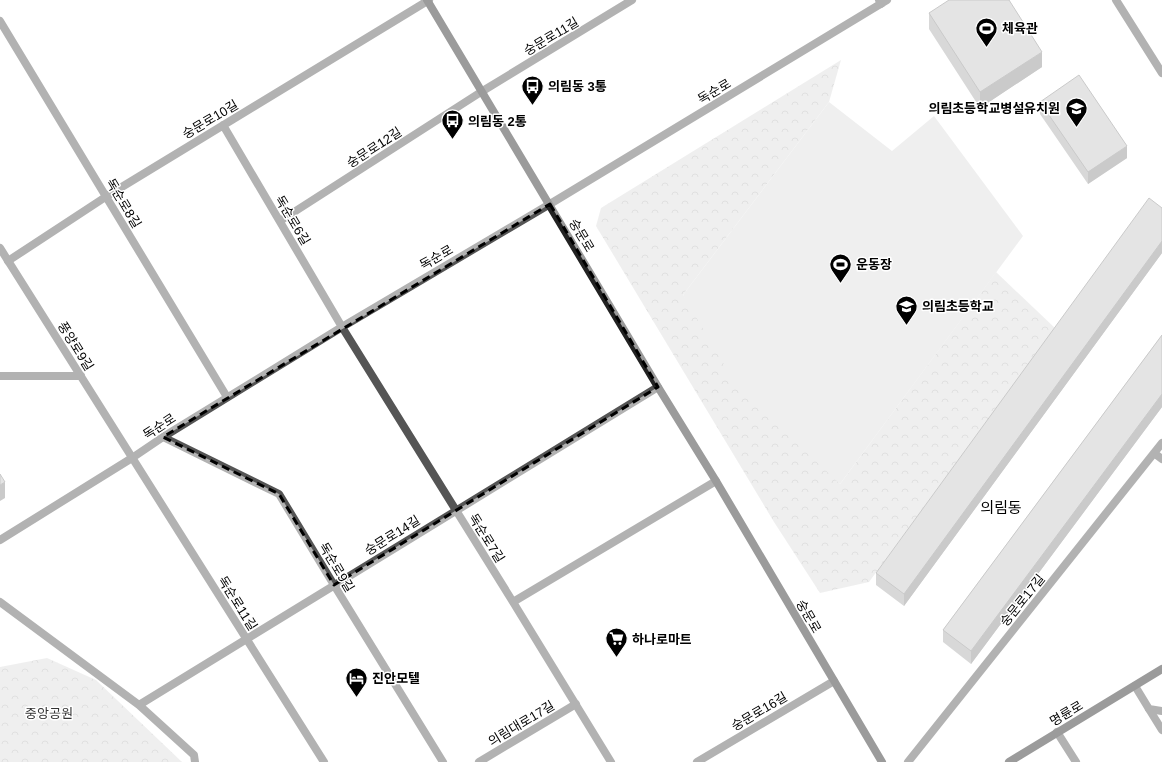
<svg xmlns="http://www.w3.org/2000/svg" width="1162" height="762" viewBox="0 0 1162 762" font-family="Helvetica,'Noto Sans KR',sans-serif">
	<defs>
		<pattern id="park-crowns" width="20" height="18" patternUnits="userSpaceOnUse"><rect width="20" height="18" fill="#dcdcdc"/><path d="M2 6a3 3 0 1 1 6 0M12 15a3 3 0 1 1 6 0" fill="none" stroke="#bbb"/></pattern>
	</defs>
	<rect width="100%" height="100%" fill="#fff"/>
	<path fill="url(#park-crowns)" d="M841,60L829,102L683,295L840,484L996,272L1055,328L869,582L820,593L774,522L596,226L601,208Z
		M47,658L96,680L182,762H0V667Z"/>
	<path fill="#dcdcdc" d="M829,102L892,151L934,116L1023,236L840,484L738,388L683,295Z"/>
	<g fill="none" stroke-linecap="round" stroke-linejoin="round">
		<path stroke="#555" stroke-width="8" d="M1116,0L1162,73
			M0,21L227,397
			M223,125L342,327
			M550,204L887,0
			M280,221L481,92L632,0
			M8,261L107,196L429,0
			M0,376H81
			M1154,453L1162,459
			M1149,709L1162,730
			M908,762L1162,443"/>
		<path stroke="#555" stroke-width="8" d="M879,0L881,4
			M0,248L324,762
			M342,327L513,602L611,762
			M163,437L279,494L334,585L443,762
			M0,540L132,458L163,437L342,327L550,204
			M0,602L139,705L194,755L195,762
			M513,602L716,481
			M1135,686L1149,709L1162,711
			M139,705L658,387
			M1057,732L1076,762
			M479,762L576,704
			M697,762L834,681"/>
		<path stroke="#222" stroke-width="8" d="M427,0L658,387L716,481L882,762
			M1009,762L1162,669"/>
	</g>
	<path fill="#a9a9a9" d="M929,13L1042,67L980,108L929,29Z
		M1040,102L1127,158L1088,184L1040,114Z
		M1162,208V253L904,606L876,585V573Z
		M1162,335V407L971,664L943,642V630Z"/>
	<path fill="#898989" d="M1042,52V67L980,108V92Z
		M1127,146V158L1088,184V172Z
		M1162,241V253L904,606V594Z
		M1162,394V407L971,664V651Z
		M5,482V498L0,501V485Z"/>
	<path fill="#c4c4c4" stroke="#898989" d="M949,0H1009L1042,52L980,92L929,13Z
		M1079,75L1127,146L1088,172L1040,102Z
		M1149,198L1162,208V241L904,594L876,573Z
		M1162,335V394L971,651L943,630Z
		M0,474L5,482L0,485Z"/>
	<path d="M0 0H1162V762H0ZM550,204L658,387L334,585L279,494L163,437Z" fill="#fff" fill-opacity=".55" fill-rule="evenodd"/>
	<path fill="none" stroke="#000" stroke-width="3" stroke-dasharray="8 5" stroke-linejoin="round" d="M550,204L658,387L334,585L279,494L163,437Z"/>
	<defs>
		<symbol id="stadium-pin" viewBox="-11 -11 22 30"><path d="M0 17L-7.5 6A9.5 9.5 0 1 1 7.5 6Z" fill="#000" stroke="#fff"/><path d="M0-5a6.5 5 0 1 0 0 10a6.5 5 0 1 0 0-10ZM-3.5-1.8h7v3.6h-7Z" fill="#fff"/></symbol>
		<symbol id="bus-pin" viewBox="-11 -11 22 30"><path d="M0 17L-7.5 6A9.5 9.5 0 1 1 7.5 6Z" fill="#000" stroke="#fff"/><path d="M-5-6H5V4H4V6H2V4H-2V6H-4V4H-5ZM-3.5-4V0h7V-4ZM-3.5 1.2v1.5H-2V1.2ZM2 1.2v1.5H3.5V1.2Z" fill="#fff"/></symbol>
		<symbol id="school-pin" viewBox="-11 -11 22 30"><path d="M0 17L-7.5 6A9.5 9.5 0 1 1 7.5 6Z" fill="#000" stroke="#fff"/><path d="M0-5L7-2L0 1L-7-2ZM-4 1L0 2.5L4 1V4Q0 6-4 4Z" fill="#fff"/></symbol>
		<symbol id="supermarket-pin" viewBox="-11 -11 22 30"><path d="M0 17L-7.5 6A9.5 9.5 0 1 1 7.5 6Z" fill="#000" stroke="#fff"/><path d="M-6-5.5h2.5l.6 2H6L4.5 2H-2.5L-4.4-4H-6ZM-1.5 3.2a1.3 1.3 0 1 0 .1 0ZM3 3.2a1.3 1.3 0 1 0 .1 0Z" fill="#fff"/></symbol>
		<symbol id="hotel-pin" viewBox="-11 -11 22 30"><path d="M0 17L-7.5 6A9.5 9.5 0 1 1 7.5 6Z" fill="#000" stroke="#fff"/><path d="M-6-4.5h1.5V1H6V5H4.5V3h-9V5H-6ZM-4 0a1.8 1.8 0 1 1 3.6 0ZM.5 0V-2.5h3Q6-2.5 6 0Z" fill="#fff"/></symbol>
	</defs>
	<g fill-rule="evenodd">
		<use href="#stadium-pin" x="974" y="16" width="25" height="34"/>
		<use href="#bus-pin" x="520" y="74" width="25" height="34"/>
		<use href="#school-pin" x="1064" y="96" width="25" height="34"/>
		<use href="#bus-pin" x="440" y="108" width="25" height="34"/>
		<use href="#stadium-pin" x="828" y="252" width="25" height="34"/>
		<use href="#school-pin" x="894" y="294" width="25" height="34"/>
		<use href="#supermarket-pin" x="604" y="626" width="25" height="34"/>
		<use href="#hotel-pin" x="344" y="666" width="25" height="34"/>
	</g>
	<g text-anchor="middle" stroke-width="3" stroke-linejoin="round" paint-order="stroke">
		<g font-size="13" font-weight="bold" fill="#000" stroke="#fff" text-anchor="start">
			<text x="1002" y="33">체육관</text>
			<text x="548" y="91">의림동 3통</text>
			<text x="1060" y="113" text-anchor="end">의림초등학교병설유치원</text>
			<text x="468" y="126">의림동 2통</text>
			<text x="856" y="269">운동장</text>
			<text x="922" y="311">의림초등학교</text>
			<text x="632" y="644">하나로마트</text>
			<text x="372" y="683">진안모텔</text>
		</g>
		<g font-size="13" fill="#000" stroke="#fff">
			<text transform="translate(551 36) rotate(-31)" y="5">숭문로11길</text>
			<text transform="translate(714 91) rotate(-31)" y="5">독순로</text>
			<text transform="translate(210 119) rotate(-31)" y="5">숭문로10길</text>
			<text transform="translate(374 147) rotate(-33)" y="5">숭문로12길</text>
			<text transform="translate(124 203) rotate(59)" y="5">독순로8길</text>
			<text transform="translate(293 220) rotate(59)" y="5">독순로6길</text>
			<text transform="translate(582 235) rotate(59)" y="5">숭문로</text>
			<text transform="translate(436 257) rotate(-30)" y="5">독순로</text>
			<text transform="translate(76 346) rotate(58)" y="5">풍양로9길</text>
			<text transform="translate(159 426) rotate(-33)" y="5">독순로</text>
			<text transform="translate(392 535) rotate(-32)" y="5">숭문로14길</text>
			<text transform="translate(487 538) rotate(58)" y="5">독순로7길</text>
			<text transform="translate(337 567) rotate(59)" y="5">독순로9길</text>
			<text transform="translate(1022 600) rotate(-51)" y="5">숭문로17길</text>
			<text transform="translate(238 603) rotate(58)" y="5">독순로11길</text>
			<text transform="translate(809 616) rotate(60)" y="5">숭문로</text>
			<text transform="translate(759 711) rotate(-31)" y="5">숭문로16길</text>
			<text transform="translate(1066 713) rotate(-31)" y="5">명륜로</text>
			<text transform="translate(521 723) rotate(-31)" y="5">의림대로17길</text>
		</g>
		<g font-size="13" fill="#333" stroke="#fff">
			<text x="49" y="718">중앙공원</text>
		</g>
		<g font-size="15" fill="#000" stroke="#fff">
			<text x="1001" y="513">의림동</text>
		</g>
	</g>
</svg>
